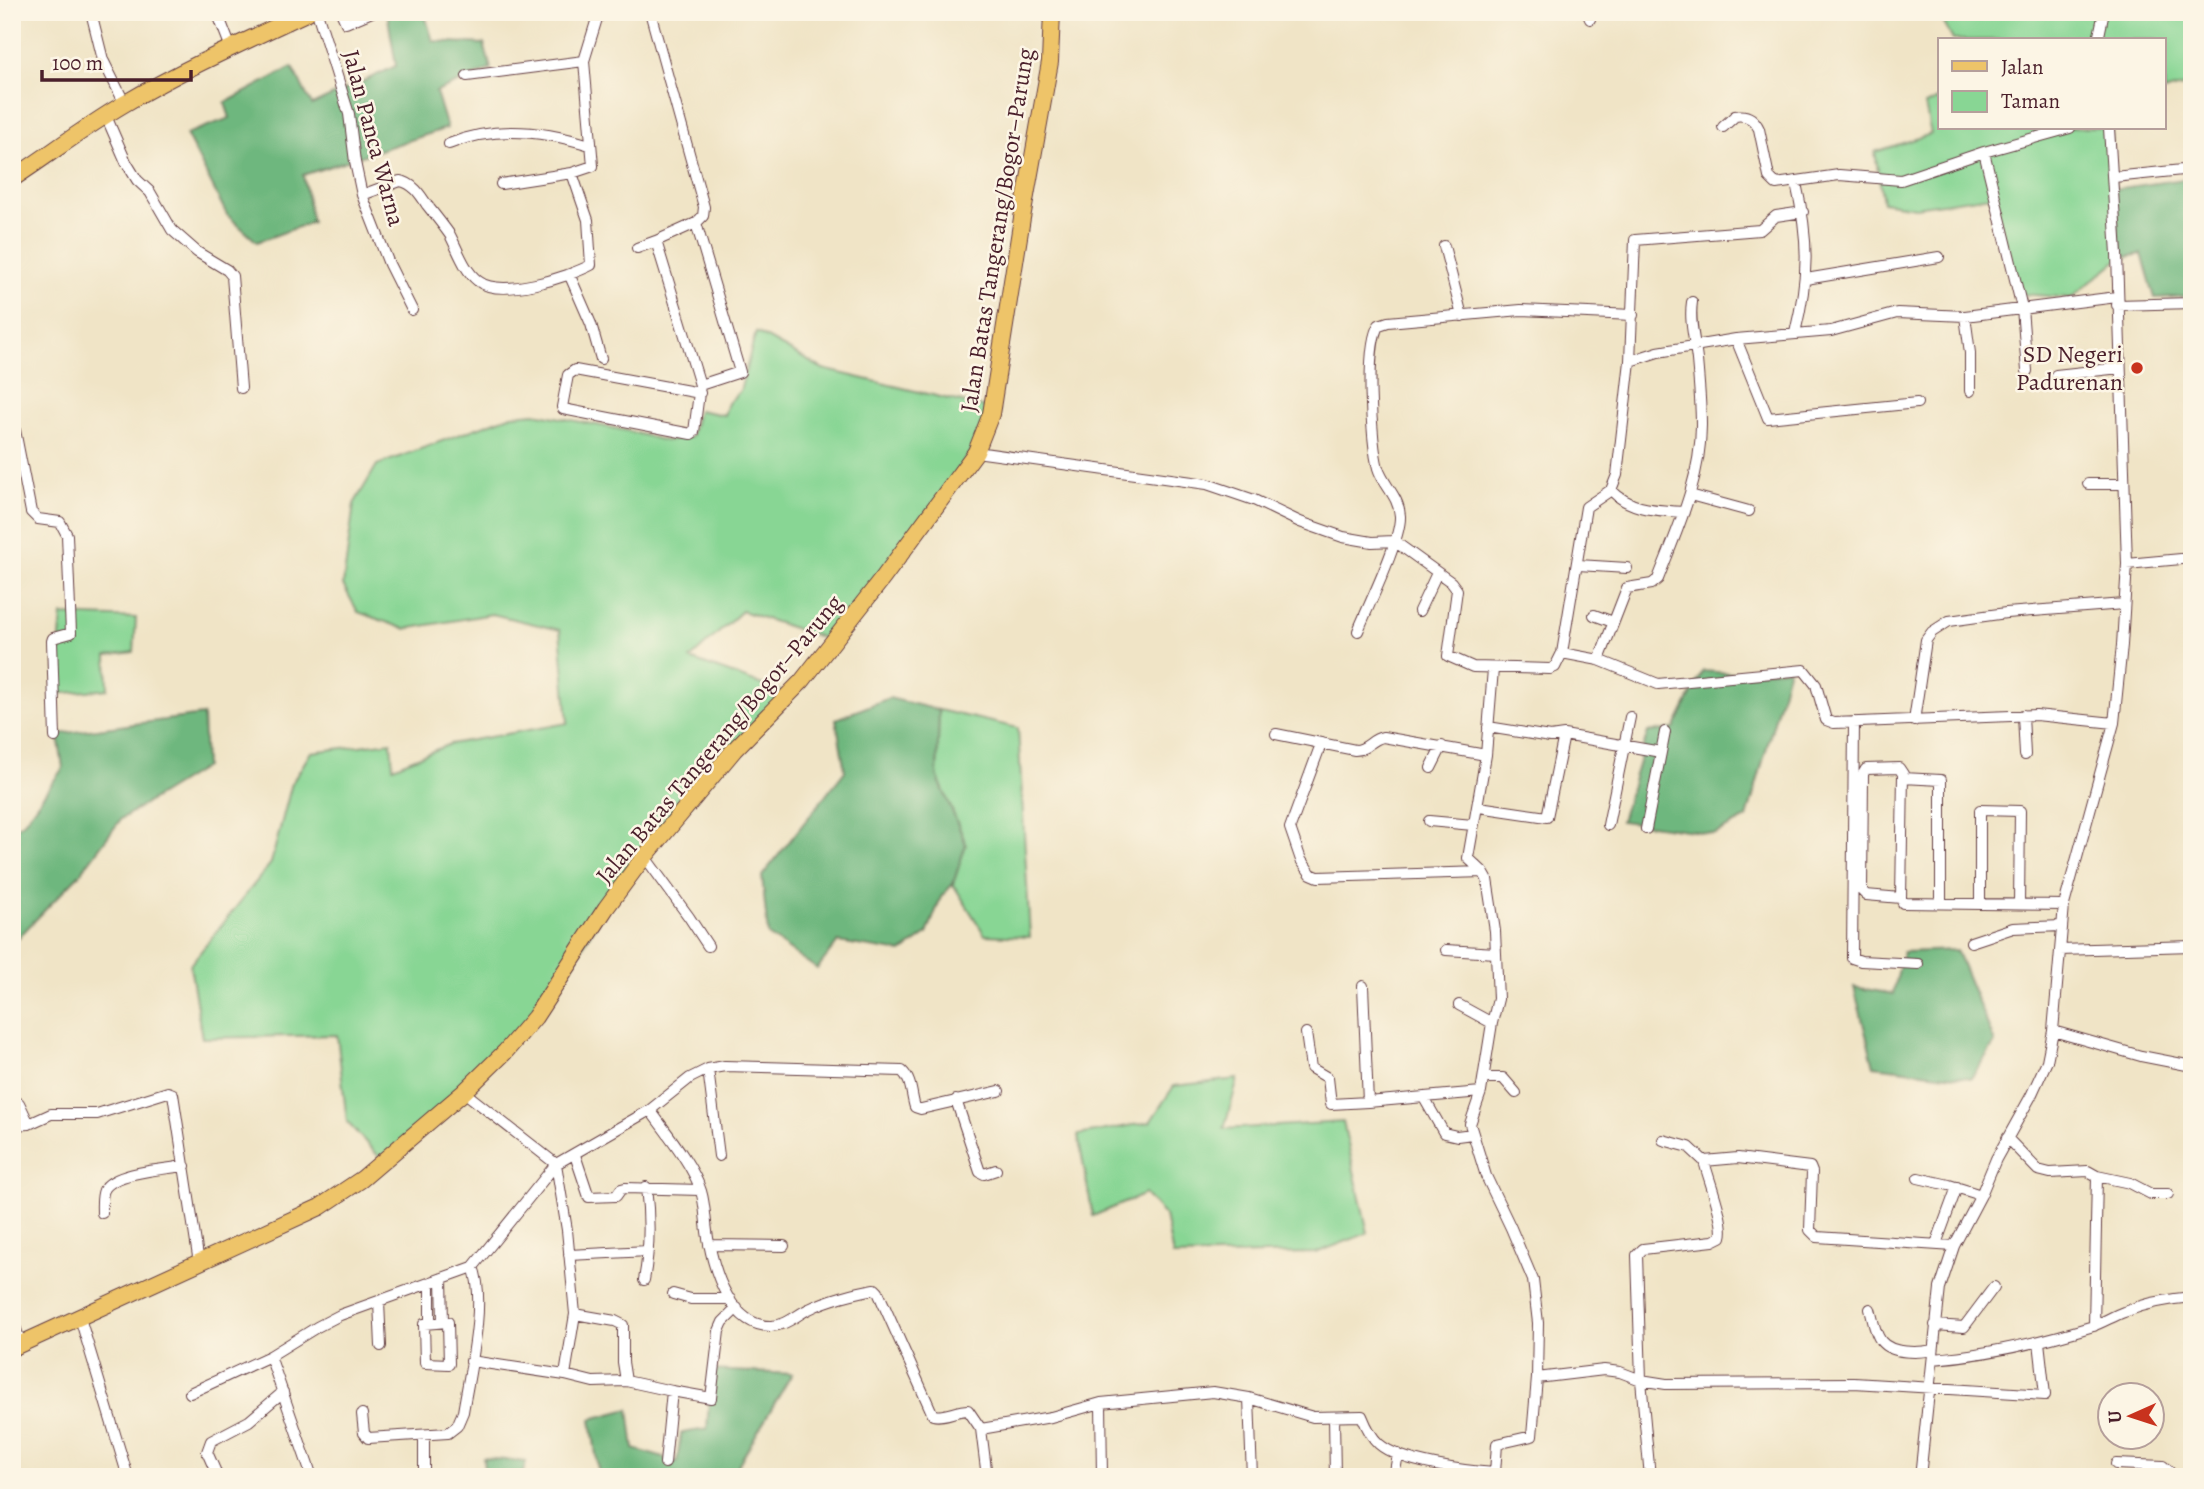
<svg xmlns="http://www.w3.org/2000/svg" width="2204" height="1489" viewBox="0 0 2204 1489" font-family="Alegreya,serif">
	<rect width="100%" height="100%" fill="#fcf5e5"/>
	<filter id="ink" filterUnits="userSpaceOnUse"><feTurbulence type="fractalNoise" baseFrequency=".0143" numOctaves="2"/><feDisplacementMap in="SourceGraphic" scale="14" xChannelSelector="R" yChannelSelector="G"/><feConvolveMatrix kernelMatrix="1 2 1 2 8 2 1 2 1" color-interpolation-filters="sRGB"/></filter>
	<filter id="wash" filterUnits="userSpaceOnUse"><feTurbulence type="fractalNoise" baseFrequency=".00686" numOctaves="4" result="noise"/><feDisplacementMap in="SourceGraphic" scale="28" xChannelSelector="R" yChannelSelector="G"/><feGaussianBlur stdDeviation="1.57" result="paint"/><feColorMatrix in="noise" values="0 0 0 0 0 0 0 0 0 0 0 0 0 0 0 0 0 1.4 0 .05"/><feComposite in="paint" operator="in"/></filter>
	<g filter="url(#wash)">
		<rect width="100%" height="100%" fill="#f0e4c6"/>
		<path fill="#88d694" stroke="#697a60" stroke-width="2" d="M1938,12H2192V84L2164,92V40H1953Z
			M1940,98V128H2111L2120,258L2071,298L2022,294L1990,196L1915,207L1883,202L1875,152L1931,134L1925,105Z
			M756,332L823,369L999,411L838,643L742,611L690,659L785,693L610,900L557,991L384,1162L347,1122L337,1035L202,1038L190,965L271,863L292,783L311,752L391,742L393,767L450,744L568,723L560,630L492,614L405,629L358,612L343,585L354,504L377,465L512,415L535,413L628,431L665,441L691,437L698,410L724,415L728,403L740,391Z
			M62,615L136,618L134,652L107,656L108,689L55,694Z
			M939,710L1018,728L1030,937L985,935L953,884L966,844L937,775Z
			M1238,1079L1224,1129L1343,1122L1368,1233L1316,1253L1173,1256L1165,1216L1145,1194L1093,1216L1078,1135L1150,1122L1174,1086Z"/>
		<path fill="#6eb77e" stroke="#5c6b54" stroke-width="2" d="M387,12H424L433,41L484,44L491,69L436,92L447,128L303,175L312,222L257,242L227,215L186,134L230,118L225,103L292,67L312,105L396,66Z
			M2192,178V296L2155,298L2142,254L2120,258L2114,189Z
			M1789,668L1747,818L1715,834L1621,821L1648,732L1674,729L1703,671L1744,674Z
			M889,698L939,710L937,775L966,844L953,884L941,897L927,934L902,952L838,942L817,969L768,935L762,876L845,771L836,719Z
			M203,715L205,767L121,819L79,875L12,944V829L23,823L63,768L58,734Z
			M1956,950L1995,1043L1971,1078L1874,1066L1854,987L1893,994L1903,952Z
			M711,1370L792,1374L731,1477H599L591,1419L629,1409L634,1449L677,1462L681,1433L707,1429Z
			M483,1458L526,1462L522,1477H485Z"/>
	</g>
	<g filter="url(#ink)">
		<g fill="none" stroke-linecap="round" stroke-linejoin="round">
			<defs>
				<path id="minor" d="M91,12L103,60L125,104
					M217,12L231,48
					M317,12L349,114L355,162L362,195L389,264L412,310
					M341,12L346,23L372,12
					M650,12L704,207L703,216L696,223L656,241L700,385
					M1587,12L1590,19
					M2098,40L2104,12
					M467,76L584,61
					M106,116L126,162L137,180L150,192L172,230L197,252L227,270L232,276L241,388
					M1723,127L1735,116C1746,114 1754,118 1759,129L1769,177L1776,184L1839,175L1901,180L1984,152L2070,128
					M449,144C494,125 545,131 590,145
					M1984,152L2022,308L2027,371
					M12,162L19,175
					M2114,177L2192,169
					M501,184L572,173
					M362,195L400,181C413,183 420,194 427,205C435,215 443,225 450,235C458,250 464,270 478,281C501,299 568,277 591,265L588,220L572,173L593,166L584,61L599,12
					M696,223L740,372L700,385L694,432L691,434L563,409L562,407L568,375L575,370L700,393
					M1444,246L1462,316
					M637,248L656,241
					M570,276L591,324L601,359
					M1806,279L1939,257
					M2117,305L2192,303
					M1965,316L1970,353V391
					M1795,333C1809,276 1809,240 1796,183
					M1736,339L1768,418L1917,403
					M1630,361L1658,352L1736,339L1831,331L1897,313L1965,316L2117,297
					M2056,375L2120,368
					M12,415L31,512L38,519L60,522L67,535L71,633L53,638L52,641L55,737
					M976,452L1207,484L1254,500L1300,522L1343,537L1372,542L1394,541L1451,582L1457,590L1448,656L1473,667L1550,669L1555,667L1562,653L1586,507L1611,490L1617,475L1630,361L1635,240L1760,230L1776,216L1803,212
					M2088,484H2124
					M1611,490C1631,511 1657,510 1684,512
					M1690,495L1749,511
					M2127,564L2192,558
					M1578,565L1627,568
					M1419,611L1437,573
					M1594,615L1613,622
					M1358,631C1368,606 1401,540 1400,516C1399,496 1383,485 1378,468C1371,443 1365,344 1379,325L1388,322L1521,310L1633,315
					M1562,653L1599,660L1658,684L1804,670L1816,685L1826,720L1834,723L2036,715L2114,723
					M1599,660L1627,588L1652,584L1658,579C1677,530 1701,479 1701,425C1701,404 1699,382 1697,360C1695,341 1689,322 1692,302
					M1493,669L1486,755L1468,858L1483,872L1487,879L1495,931L1498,999L1492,1023L1481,1092L1470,1124L1486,1176L1511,1228L1533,1280L1538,1323L1537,1378
					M2023,715L2025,755
					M1914,721L1926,640L1932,632L1949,621L2006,613L2124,604
					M1854,722L1852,958L1861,961L1918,964
					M1488,727L1550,737L1564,735L1661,752
					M1276,734L1355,750C1367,750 1371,739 1383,737L1486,755
					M1321,744L1290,828L1301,860L1311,874L1318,877L1483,872
					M1431,768L1442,746
					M1903,778L1941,780V903
					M1479,807L1547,817L1564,735
					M1429,821L1473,825
					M1608,825L1630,717
					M1646,829L1665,732
					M645,857L689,917L708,946
					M1901,898L1903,774L1899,768L1866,769L1863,774L1862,891L1866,895L1901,898L1903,903L2064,905
					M1980,904V810L2020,811L2019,904
					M1971,942L2013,928L2062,926
					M1446,950L1496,953
					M2060,950L2192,946
					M1363,986L1368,1102L1481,1092
					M1459,1005L1492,1023
					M2053,1031L2141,1056L2192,1066
					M1306,1033L1311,1068L1328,1078L1331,1104L1368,1102
					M708,1069L719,1156
					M1484,1078H1503L1516,1093
					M464,1092L556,1164L567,1230L575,1314L565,1375
					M1424,1098L1444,1133L1457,1136L1472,1134
					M956,1100L980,1172L984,1174L996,1170
					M12,1101L19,1103L29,1124
					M650,1110C666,1132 693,1165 701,1191C706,1207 705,1226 709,1243C715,1274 732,1327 771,1326C786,1326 796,1315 809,1309C826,1300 857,1292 875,1289L878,1292L933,1415C943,1418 956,1410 968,1410L981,1429L987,1477
					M12,1125L29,1124L51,1114H97L168,1092L173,1094L199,1263
					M2007,1138L2038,1170L2050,1173L2088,1171L2097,1176L2130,1183L2151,1194H2168
					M1663,1140L1689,1147L1704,1161L1738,1158L1810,1167L1812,1172L1810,1230L1817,1237L1954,1246
					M575,1155L589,1197L616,1196L621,1189L625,1188L700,1190
					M1918,1178L1949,1185L1981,1195
					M102,1213C102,1206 101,1197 104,1190C113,1172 166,1169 185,1166
					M1936,1244L1957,1187
					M709,1245L784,1246
					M569,1255L648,1251
					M442,1278L443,1322
					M644,1280C650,1248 650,1219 646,1187
					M430,1283V1323
					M673,1294L691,1299H730
					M379,1302L381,1346
					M1870,1309C1873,1319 1874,1332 1881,1341C1891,1354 1919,1353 1933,1350
					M575,1314L615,1321L623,1325V1362L626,1381L672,1391L665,1463
					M12,1318L21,1344
					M80,1318L128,1477
					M448,1322L449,1364L425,1363L424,1324Z
					M1935,1325L1964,1327L1994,1287
					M2094,1326L2097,1176
					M270,1356L312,1477
					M1933,1359C1987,1355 2038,1343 2090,1327C2102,1323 2113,1316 2124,1312C2146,1303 2168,1299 2192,1297
					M471,1361L565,1375L593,1382L626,1381
					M672,1391L711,1398L719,1331L723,1322L737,1308
					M190,1393L270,1356L317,1327L340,1315L473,1267L556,1164L650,1110L690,1078L708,1069L725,1066L902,1071C912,1080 911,1095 915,1107L921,1109L999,1091
					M1249,1398L1252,1477
					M362,1414L364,1433L368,1438L448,1433L457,1426L463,1412C469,1375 487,1301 473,1267
					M1334,1417L1335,1477
					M981,1429L1051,1417L1101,1403
					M2116,1464L2163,1466L2169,1471L2168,1477
					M218,1477L207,1452L211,1441L249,1421L283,1392
					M424,1477V1435
					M1102,1477L1101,1403L1213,1392L1249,1398L1313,1417L1362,1416C1366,1426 1371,1437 1379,1444C1401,1463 1466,1471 1495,1473L1497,1444L1532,1436L1537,1378L1604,1370L1620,1372L1641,1380L1666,1384L1854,1383L2045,1395L2039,1342
					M1394,1477L1398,1454
					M1650,1477L1641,1380L1637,1255L1643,1249L1713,1241L1721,1237C1726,1223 1708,1178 1704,1161
					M1920,1477L1940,1288L1954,1246L1981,1195L1996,1159L2031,1096L2047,1061L2053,1031L2064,905L2114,723L2122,645L2127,564L2117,254L2109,128"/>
				<path id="primary" d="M12,179C50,154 85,127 124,104C183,69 246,41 308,12
					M12,1348L320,1207L362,1179L464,1092L505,1052L535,1017L606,908L637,866L734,750L802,681L883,578L976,452L991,414L1022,218L1050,62L1052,12"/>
			</defs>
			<use href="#minor" stroke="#633d42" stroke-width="12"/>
			<use href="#primary" stroke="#633d42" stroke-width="18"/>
			<use href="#minor" stroke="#fff" stroke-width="10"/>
			<use href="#primary" stroke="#eec469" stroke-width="16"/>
		</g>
	</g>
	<circle fill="#c8321e" stroke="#fcf5e5" stroke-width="2.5" cx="2137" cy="368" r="7"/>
	<g text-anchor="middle" stroke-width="5" stroke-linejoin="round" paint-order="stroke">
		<g font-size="24" fill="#4a1f2b" stroke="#fcf5e5">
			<text transform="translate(374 138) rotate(75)" y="8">Jalan Panca Warna</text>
			<text transform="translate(997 230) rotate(-81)" y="8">Jalan Batas Tangerang/Bogor–Parung</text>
			<text transform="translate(719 739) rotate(-50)" y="8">Jalan Batas Tangerang/Bogor–Parung</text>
		</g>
		<g font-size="24" fill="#4a1f2b" stroke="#fcf5e5" text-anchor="end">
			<text x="2123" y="362">SD Negeri<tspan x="2123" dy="28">Padurenan</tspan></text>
		</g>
	</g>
	<rect width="2204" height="1489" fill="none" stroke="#fcf5e5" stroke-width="42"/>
	<rect x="1938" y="38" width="228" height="91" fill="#fcf5e5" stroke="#b59f9b" stroke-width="2"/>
	<rect x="1952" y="61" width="35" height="10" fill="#eec469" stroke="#b59f9b" stroke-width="2"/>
	<text x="2001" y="74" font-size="21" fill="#4a1f2b">Jalan</text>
	<rect x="1952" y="91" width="35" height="21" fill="#88d694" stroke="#b59f9b" stroke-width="2"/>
	<text x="2001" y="108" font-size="21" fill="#4a1f2b">Taman</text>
	<g transform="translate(2131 1416) rotate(267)"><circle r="33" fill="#fcf5e5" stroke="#b59f9b" stroke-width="2"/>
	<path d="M0-5L12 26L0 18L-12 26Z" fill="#c8321e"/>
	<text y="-10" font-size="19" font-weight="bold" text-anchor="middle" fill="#4a1f2b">U</text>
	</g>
	<path d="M42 70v10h149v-10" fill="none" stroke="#4a1f2b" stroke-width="3.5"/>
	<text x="52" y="70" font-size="21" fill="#4a1f2b" stroke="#fcf5e5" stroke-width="5" paint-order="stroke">100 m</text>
</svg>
